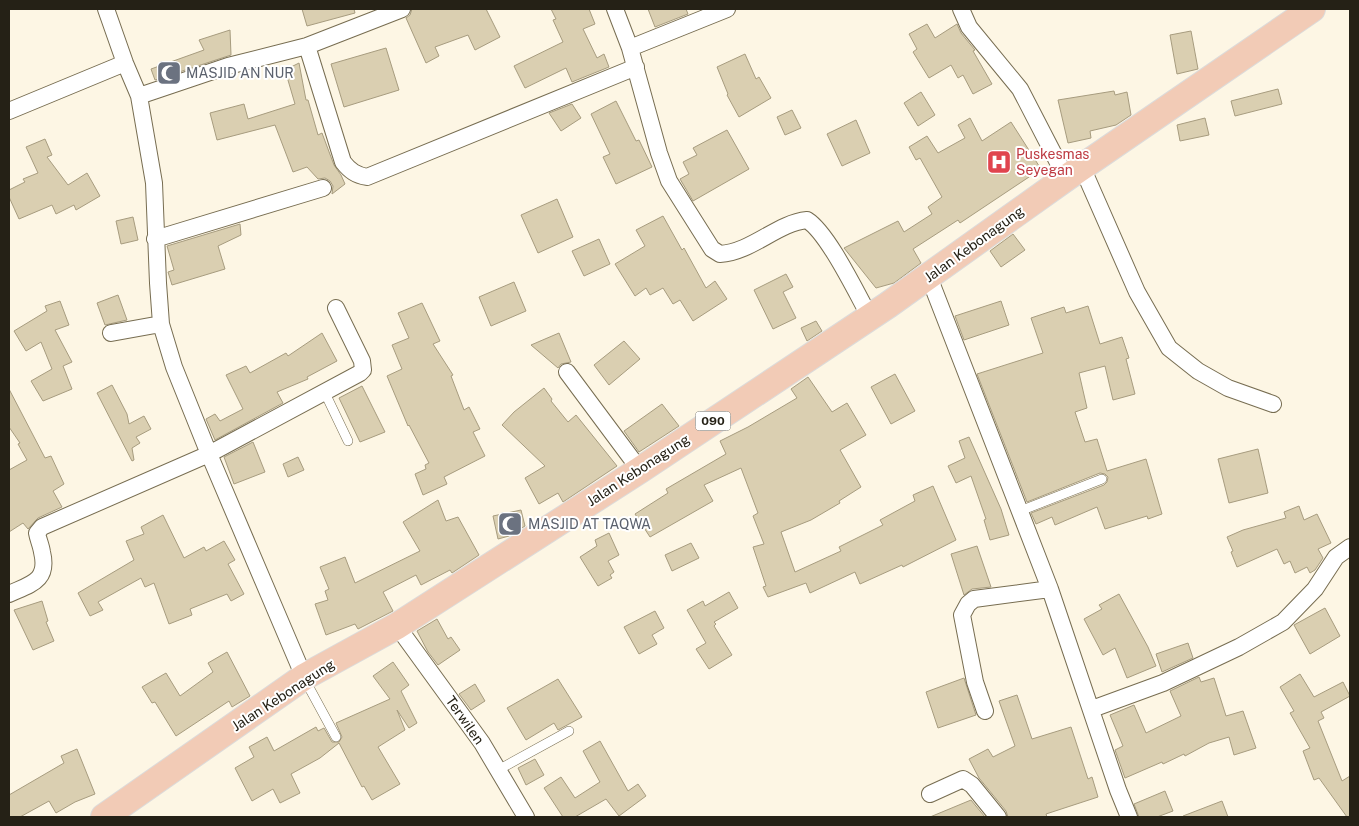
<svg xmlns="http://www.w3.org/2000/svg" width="1359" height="826" viewBox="0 0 1359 826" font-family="'Public Sans',sans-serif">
	<rect width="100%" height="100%" fill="#fdf6e4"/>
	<path fill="#dacfb1" stroke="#a79c7f" d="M302,9H354L355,13L307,26Z
		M412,9H486L500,37L475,50L468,35L435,47L439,56L426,63L406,18L410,15Z
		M551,9H589L595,24L583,29L597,58L604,54L609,67L572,82L566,68L525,88L514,66L563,42L553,20L556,19Z
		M648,9H686L688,14L655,27Z
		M927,24L935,38L957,24L961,33L975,50L973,51L992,84L973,94L963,75L958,78L951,65L929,78L913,52L917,49L909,34Z
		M230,30L231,55L155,80L151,69L204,50L199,40Z
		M1191,31L1198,69L1177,74L1170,35Z
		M386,48L399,90L344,107L331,64Z
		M745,54L756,79L759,77L771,98L739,117L727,95L728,94L717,67Z
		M299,63L306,100H308L318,135L322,133L334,165L341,175L345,184L332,194L333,186L330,181L325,178L318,179L307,167L293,172L275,125L217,140L210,113L244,104L248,119L295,104L285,70Z
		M1278,89L1282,104L1235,116L1231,101Z
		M1114,91L1115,95L1127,92L1131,115L1116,125L1090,131L1091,138L1068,143L1058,100Z
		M921,92L935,115L918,126L904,103Z
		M616,101L636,141L639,140L652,167L616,184L603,157L610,154L591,114Z
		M572,104L581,118L561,131L549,113Z
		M792,110L801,128L785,135L777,117Z
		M970,118L982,141L1011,122L1041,169L960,223L958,220L913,249L921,263L894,283L876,288L844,248L898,221L904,232L932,214L928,207L942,197L920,158L916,160L909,147L927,136L938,153L965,138L958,125Z
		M1205,118L1209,135L1180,141L1177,125Z
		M856,120L870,153L842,166L827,134Z
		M727,130L749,169L693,201L680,179L689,174L683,162L697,155L693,148Z
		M45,139L52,155L47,157L68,185L87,173L100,196L76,210L74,205L56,214L52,205L19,219L9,197V190L25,182L23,179L38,173L26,147Z
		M557,199L573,237L538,253L521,215Z
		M663,216L682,250L684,248L706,288L715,281L727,299L693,321L680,300L673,304L663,288L650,295L646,288L635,296L615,264L645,246L636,230Z
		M133,217L138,240L121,244L116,221Z
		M240,224L241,235L218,246L225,269L172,285L168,272L174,270L167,246Z
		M1013,234L1025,250L1001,267L990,251Z
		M599,239L610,264L584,276L572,251Z
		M786,274L793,287L783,292L796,318L773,329L754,290Z
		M514,282L526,311L491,326L479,297Z
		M118,295L127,320L105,325L97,303Z
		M60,301L69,325L55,330L72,362L63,366L72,389L43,401L31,381L52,369L41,342L26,351L14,331L47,311L45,306Z
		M1001,301L1009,325L964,340L955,316Z
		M422,303L440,341L433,344L453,375L451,376L464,410L469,407L480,429L473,432L485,456L444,477L447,484L423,495L415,474L426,469L425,465L429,463L409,425L408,426L387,376L402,369L392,345L409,338L398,313Z
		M1088,306L1100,344L1122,337L1129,358L1126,359L1135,394L1113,400L1105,366L1079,373L1087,408L1075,412L1085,442L1097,439L1107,471L1146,459L1162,514L1148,519L1147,516L1105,529L1097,507L1055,525L1052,517L1036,524L1031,513L1104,485L1107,482L1108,477L1105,474L1100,473L1027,502L977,374L1043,353L1031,318L1064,307L1066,313Z
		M816,321L822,331L807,341L801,328Z
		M322,333L337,361L307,377L308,379L277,392L283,403L215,440L206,419L215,414L220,421L243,409L226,375L246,366L250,373L286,353L288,356Z
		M559,333L571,362L561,364L558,368L531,345Z
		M624,341L640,359L609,385L594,365Z
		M895,374L915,411L891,424L871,387Z
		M808,377L832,412L847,403L866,435L840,450L861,487L839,501L840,503L811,520L781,532L795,572L841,551L839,547L883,525L880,520L915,501L913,495L933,486L956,540L903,567L902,565L860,584L855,572L810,593L806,583L768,597L763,587L766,586L753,547L764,544L753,516L758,513L741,468L704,485L713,501L650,537L635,514L668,493L666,489L726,454L720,441L748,427L797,398L791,389Z
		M112,385L127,414L129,424L144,416L151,429L136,437L140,443L132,448L134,460L132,461L97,393Z
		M362,386L385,432L360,442L339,398Z
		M544,388L552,399L551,401L568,422L576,415L617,466L563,502L558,493L539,504L525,478L545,466L502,425L514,412Z
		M9,389L45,458L51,456L64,484L53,491L62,507L38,518L28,529L23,523L9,532V470L27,460L18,444L20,443L9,427Z
		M662,404L679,426L639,452L624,431Z
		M969,437L1001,509L1009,535L990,540L984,520L986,519L971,476L956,483L948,466L965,458L959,441Z
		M253,442L265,472L234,484L224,457Z
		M1258,449L1268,493L1229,503L1218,459Z
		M298,457L304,470L288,477L283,464Z
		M438,500L446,521L458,517L479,555L452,573L450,570L421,585L416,575L383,592L393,611L358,629L355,624L326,635L315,604L328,600L325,591L329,589L320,567L345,557L355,583L420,551L403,522Z
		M1299,506L1304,520L1317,514L1331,543L1318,549L1323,558L1315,570L1310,573L1307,567L1295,573L1290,561L1284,564L1277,549L1237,567L1231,552L1233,551L1227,537L1243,530L1286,518L1284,512Z
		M521,510L525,526L509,536L498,539L493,516Z
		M163,515L184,558L204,547L206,551L224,541L235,560L228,564L244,594L231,601L227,594L190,609L192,615L169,624L154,583L145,587L141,578L98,602L103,610L90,616L78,593L134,560L126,541L144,534L141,527Z
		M609,533L619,555L608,561L614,572L610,575L612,578L598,586L580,557L597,546L595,540Z
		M691,543L699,558L672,571L665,555Z
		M977,546L991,587L972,589L964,595L951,554Z
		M729,592L738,608L714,622L716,624L714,626L732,655L709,669L696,649L706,643L687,610L703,601L705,606Z
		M1119,594L1148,647L1156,666L1127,678L1115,648L1103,655L1084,619L1102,609L1099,605Z
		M42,601L48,621L46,622L54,641L33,650L14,610Z
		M1325,608L1340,636L1310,654L1294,625Z
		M655,611L664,628L652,635L657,644L639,654L624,627Z
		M437,619L448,639L451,637L460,650L438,665L428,652L417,631Z
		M1188,643L1193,658L1162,672L1156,654Z
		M227,652L250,696L232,707L229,701L176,736L155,702L152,703L142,687L166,673L180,696L213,672L208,663Z
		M393,662L409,685L401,691L417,723L409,728L397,710L405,730L378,747L400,784L372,800L364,786L362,787L339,743L320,758L291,774L300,793L280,803L273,789L252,801L235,768L254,757L249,747L267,737L274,751L316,727L318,731L324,728L332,742H339L342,737L336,723L390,699L373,676Z
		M1300,674L1314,697L1343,682L1350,696L1321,712L1324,718L1318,721L1342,781L1350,776V817H1347L1319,778L1314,780L1303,751L1310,748L1290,713L1294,711L1280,687Z
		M1199,677L1201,682L1214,678L1226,716L1243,711L1256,748L1234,755L1229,737L1209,743L1185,756L1184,754L1163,764L1162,762L1125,778L1115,750L1123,746L1110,715L1134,705L1146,733L1181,716L1170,691Z
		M964,678L976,715L938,728L926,692Z
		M558,679L582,717L558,730L554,723L526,740L507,708Z
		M475,684L485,701L471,710L459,694Z
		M1017,695L1032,739L1071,727L1088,779L1092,777L1098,797L1046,814L1047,817H1008L1006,811L979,778L969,759L988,749L993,757L1015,746L999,701Z
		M600,741L628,791L638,784L646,796L619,816L606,799L575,817H563L544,788L561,777L575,798L600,782L583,751Z
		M77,749L95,794L75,802L56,813L49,801L20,817H9V795L64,763L61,756Z
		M535,759L544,775L526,785L518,768Z
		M1165,791L1173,811L1157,817H1139L1134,804Z
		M971,800L985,817H930Z
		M1222,801L1228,817H1183V816Z"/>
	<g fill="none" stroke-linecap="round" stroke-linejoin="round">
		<defs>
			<path id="service" d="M325,393L348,441
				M1020,511L1102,479
				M305,680L336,737
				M498,770L569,731"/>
			<path id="minor" d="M106,9L125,63L139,96L154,183L158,283L161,324L174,367L209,454L304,677
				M615,9L630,48L659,153L669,181L712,249L720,254C752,252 777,223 807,220C828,233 857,294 870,317
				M961,9L969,27L1020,89L1066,178
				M307,46L343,162C350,171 356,175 367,177L636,67
				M630,48L727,9
				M139,96L228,66L307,46L402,9
				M9,111L125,63
				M1082,167L1137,292L1169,348L1198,371L1228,388L1273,404
				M155,239L323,188
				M929,277L1050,589L1118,790L1129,817
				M111,333L161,324
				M567,372L640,470
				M9,594C31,584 49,581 42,552C41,545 38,539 37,533L42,527L209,454L360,373L363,370L362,361L336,308
				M397,626L482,743L526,817
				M1092,709L1163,683L1239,647L1283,622L1315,589L1336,557L1350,547
				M985,711L975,682L962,615L968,604L974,599L1050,589
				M930,794L963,779L972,785L998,817"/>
			<path id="primary" d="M104,817L304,677L397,626L640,470L888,305L1066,178L1312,9"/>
		</defs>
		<use href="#service" stroke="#776d51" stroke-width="10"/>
		<use href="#minor" stroke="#776d51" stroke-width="18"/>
		<use href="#primary" stroke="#dcdbda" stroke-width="28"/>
		<use href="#service" stroke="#fff" stroke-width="9"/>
		<use href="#minor" stroke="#fff" stroke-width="16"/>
		<use href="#primary" stroke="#f2cbb6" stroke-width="26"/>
	</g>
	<defs>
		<symbol id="mosque-square" viewBox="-11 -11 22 22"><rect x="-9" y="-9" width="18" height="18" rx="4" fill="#6b7280" stroke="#fff"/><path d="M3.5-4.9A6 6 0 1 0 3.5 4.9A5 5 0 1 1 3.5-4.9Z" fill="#fff"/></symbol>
		<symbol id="hospital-square" viewBox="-11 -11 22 22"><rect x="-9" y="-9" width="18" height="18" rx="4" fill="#e0444e" stroke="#fff"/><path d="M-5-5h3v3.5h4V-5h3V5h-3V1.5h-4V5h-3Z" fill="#fff"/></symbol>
	</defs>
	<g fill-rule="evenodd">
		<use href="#mosque-square" x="155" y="59" width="28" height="28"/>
		<use href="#hospital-square" x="985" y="148" width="28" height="28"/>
		<use href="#mosque-square" x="496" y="510" width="28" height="28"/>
	</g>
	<g text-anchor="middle" stroke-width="4" stroke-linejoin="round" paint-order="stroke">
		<rect fill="#fff" stroke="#66645c" stroke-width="1" x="695.5" y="411.5" width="35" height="19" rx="4"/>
		<g font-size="12" font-weight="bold" fill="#252116">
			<text x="713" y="425">090</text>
		</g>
		<g font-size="14" fill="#5b616d" stroke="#fff" text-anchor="start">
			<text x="186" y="78">MASJID AN NUR</text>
			<text x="528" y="529">MASJID AT TAQWA</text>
		</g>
		<g font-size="14" fill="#be3a42" stroke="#fff" text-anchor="start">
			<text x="1016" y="159">Puskesmas<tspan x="1016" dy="16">Seyegan</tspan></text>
		</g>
		<g font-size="14" fill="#252116" stroke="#fff">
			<text transform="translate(974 244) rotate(-36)" y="5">Jalan Kebonagung</text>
			<text transform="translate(638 470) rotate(-33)" y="5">Jalan Kebonagung</text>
			<text transform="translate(283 695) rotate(-33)" y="5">Jalan Kebonagung</text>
			<text transform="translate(465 720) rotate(55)" y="5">Terwilen</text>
		</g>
	</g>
	<rect width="1359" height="826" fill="none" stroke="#252116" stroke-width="20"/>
</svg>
